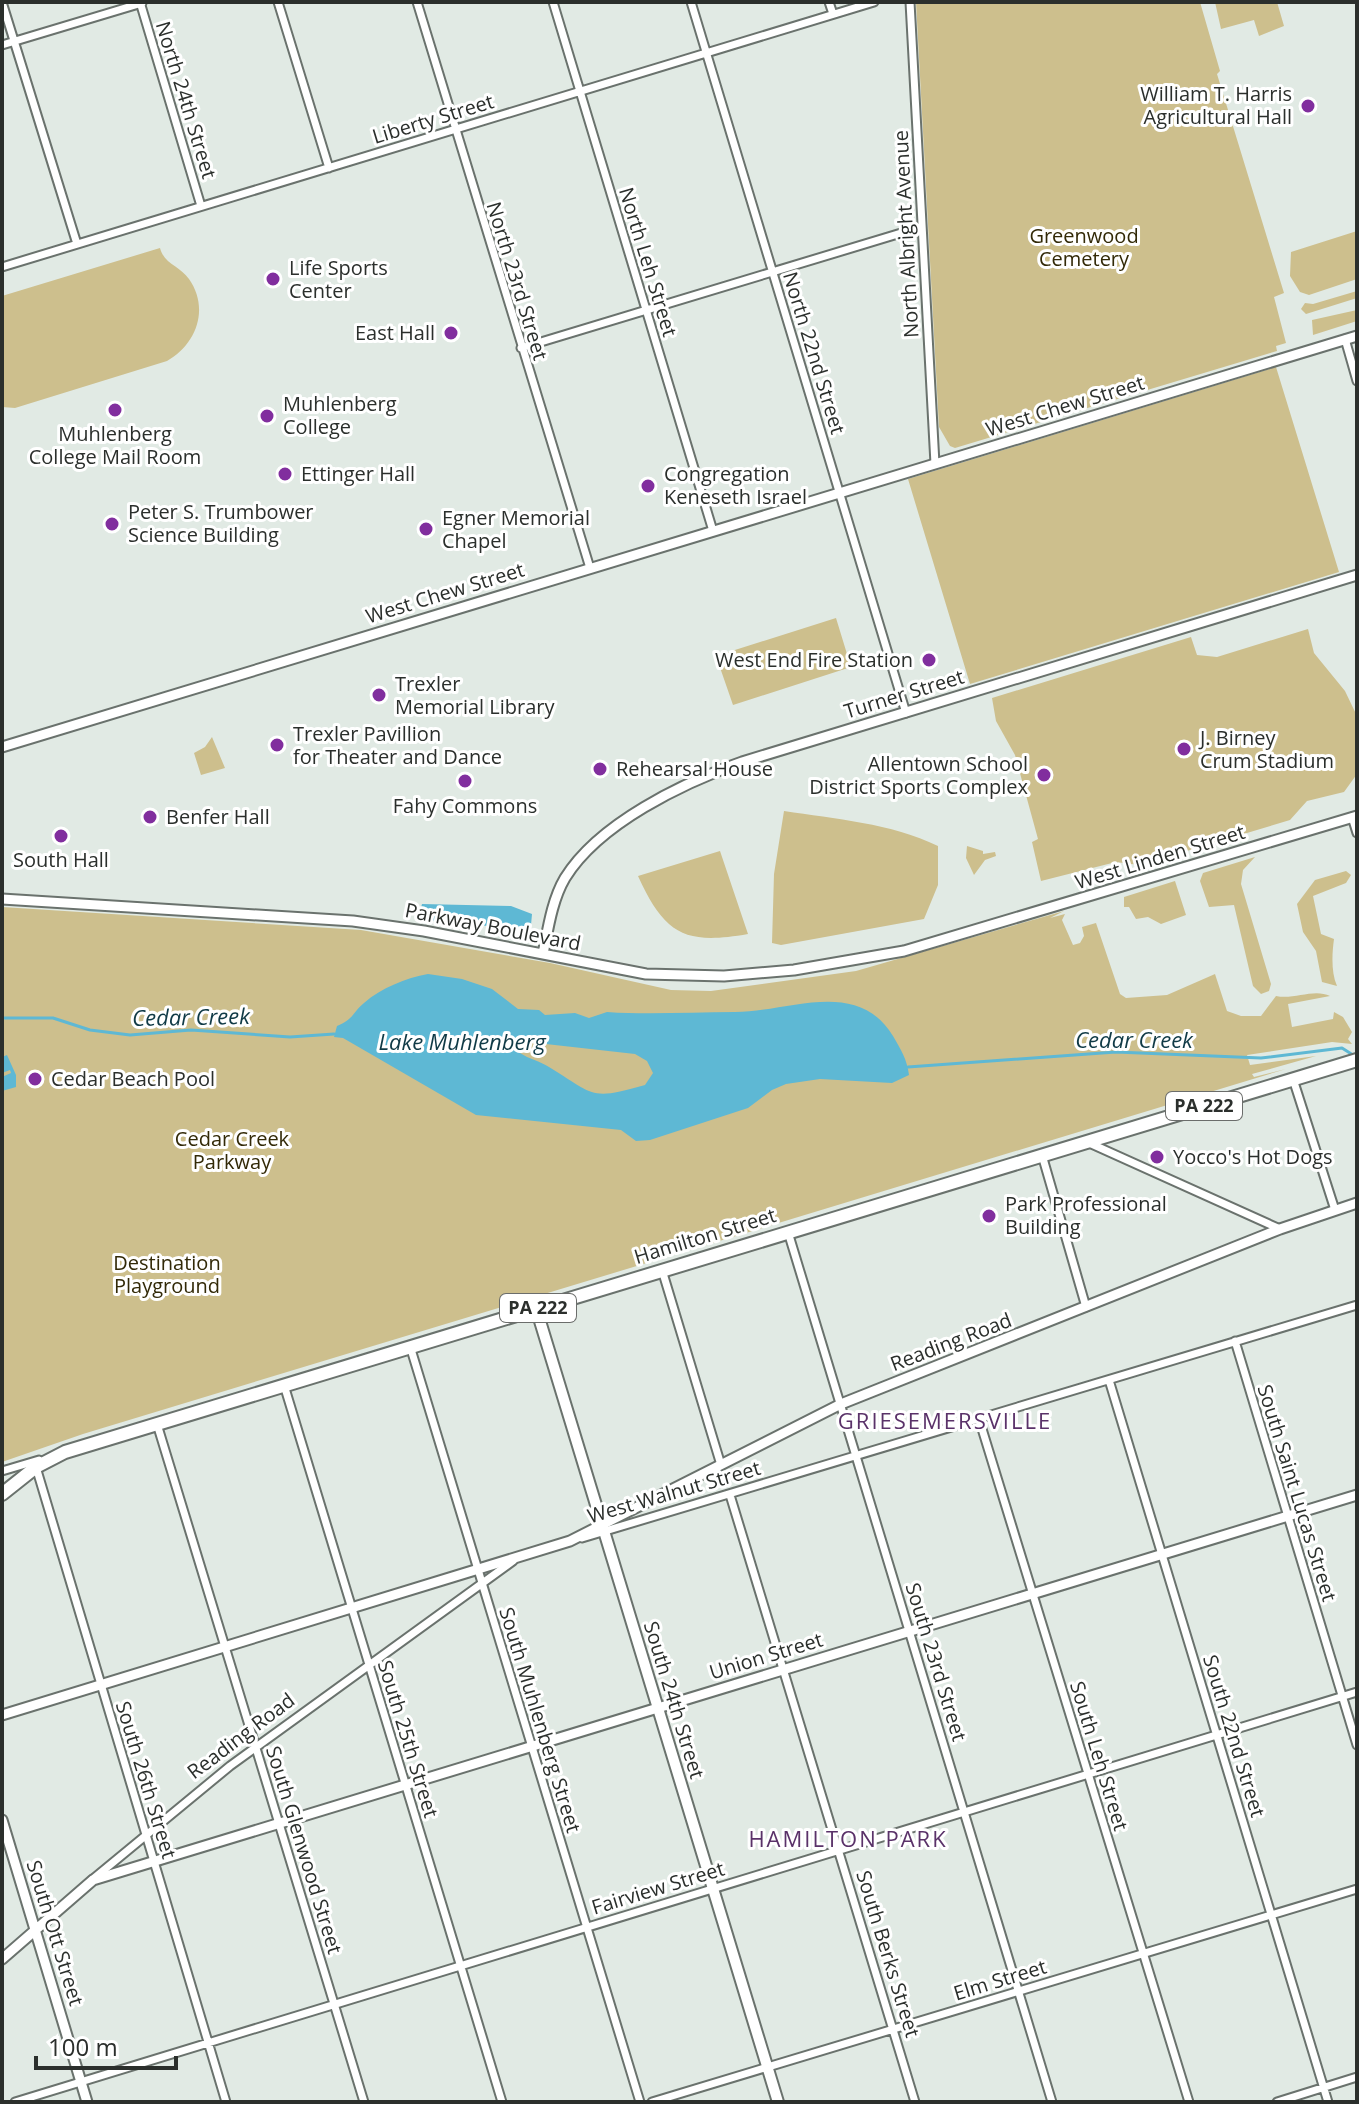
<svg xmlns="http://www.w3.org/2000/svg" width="1359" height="2104" viewBox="0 0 1359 2104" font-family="'Open Sans',sans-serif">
	<rect width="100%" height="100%" fill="#e1eae4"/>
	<path fill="#cdbf8d" d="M916,2H1200L1220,71L1217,74L1284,293L1274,297L1286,343L1276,346L1277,351L955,448L950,446L939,427Z
		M1215,2H1277L1284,26L1259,36L1254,20L1221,29Z
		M1357,231V279L1309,295L1300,292L1290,276L1291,252Z
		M160,248C164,264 180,266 189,279C210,309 196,345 167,361L15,408L2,407V296Z
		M1357,291V298L1306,314L1301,309L1305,303L1313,304Z
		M1357,310V321L1313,335L1312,320Z
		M1276,367L1339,572L970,684L908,479Z
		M836,618L851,667L733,705L716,656Z
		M1308,629L1314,653L1345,691L1357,716V774L1344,792L1307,801L1290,820L1150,862L1139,865L1116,862L1041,881L1032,842L1038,839L1015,755L996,721L992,698L1191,637L1197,655L1217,657Z
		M212,737L225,768L201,775L194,753L205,747Z
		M784,811C835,819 891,823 938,846V885L924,919L781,945L772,943L774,874Z
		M967,846L983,851V854L995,852L996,856L985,860L974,875L966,858Z
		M720,851L748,934C685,945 665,935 638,876Z
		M1255,857L1243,870L1241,884L1271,984L1269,991L1261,994L1253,986L1234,905L1209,907L1200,881L1203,873Z
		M1346,871L1351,875L1346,883L1313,896L1321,934L1334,939C1332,954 1331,972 1337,986L1322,982L1316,951L1303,932L1297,904L1315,880Z
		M1175,881L1186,915L1161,924L1148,917L1136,919L1129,907H1124V897Z
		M2,907L361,930L550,963L671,990L711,991L856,971L1064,911L1050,918L1065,914L1062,920L1073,945L1080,943L1084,936L1082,927L1096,923L1120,994L1126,998L1167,995L1215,974L1227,1011L1241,1016H1261L1276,996C1294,1000 1314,988 1330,996L1288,1004L1292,1027L1333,1019L1334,1012L1343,1017L1352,1032L1348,1039L1352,1044L1332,1042L1247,1055L1250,1065L1316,1056L1252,1074L1254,1077L1286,1069L83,1434L2,1462Z"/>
	<path fill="#5eb8d4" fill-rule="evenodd" d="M422,904L511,906L532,914L531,925L526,930L428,920L420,911Z
		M428,974L462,979L492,989L518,1009L539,1010L545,1015L575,1013L589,1018L607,1012C649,1015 692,1012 735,1012C789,1012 857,977 893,1036C901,1050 907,1059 909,1075L892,1083L820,1079L786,1084L772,1090L748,1108L650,1140L636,1141L621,1130L476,1115L343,1038L334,1037L337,1026C354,1019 352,1013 364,1003C381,988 406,978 428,974ZM528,1042L635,1054L647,1061L653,1073L645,1085C589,1101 595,1095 549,1067C540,1061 529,1059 520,1053L521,1047Z
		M7,1055L16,1075V1087L2,1091V1077L11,1073L10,1070L2,1073V1057Z"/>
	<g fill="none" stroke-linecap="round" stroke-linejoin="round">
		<path stroke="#5eb8d4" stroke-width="3" d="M2,1018H53L90,1030L130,1035L191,1030L290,1037L334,1034
			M908,1067L1116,1052L1261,1058L1342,1048L1353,1055"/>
		<defs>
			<path id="minor" d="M2,2L77,244
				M140,2L201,206
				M278,2L329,168
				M417,2L590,568
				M553,2L713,531
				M691,2L906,713
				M829,2L833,14
				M910,2L935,464
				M2,45L142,3
				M2,267L874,2
				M1345,339L1357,381
				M521,348L921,227
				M1352,817L1357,833
				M1293,1079L1335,1210
				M1087,1142L1280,1229
				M1042,1155L1086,1307
				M788,1232L1052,2102
				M662,1270L721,1465
				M1235,1341L1357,1745
				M410,1346L640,2102
				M1109,1380L1328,2102
				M284,1385L502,2102
				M979,1419L1189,2102
				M157,1424L364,2102
				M36,1467L226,2102
				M2,1471L39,1460
				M730,1495L915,2102
				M582,1538L1357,1305
				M93,1879L230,1766L513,1561
				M15,2102L1357,1692
				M652,2102L1357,1889
				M1277,2102L1357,2077"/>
			<path id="tertiary" d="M2,747L1357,336
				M2,899L353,921L424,931L646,974L724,976L794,970L904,951L1357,816
				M543,954C548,929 552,900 565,878C599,823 683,783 742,762L1357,575
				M2,1715L570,1541L841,1404L1280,1229L1357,1203
				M2,1820L87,2102
				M2,1959L93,1880L1357,1495"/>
			<path id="secondary" d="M536,1308L778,2102"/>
			<path id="primary" d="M2,1494L36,1467L65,1452L1357,1060"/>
		</defs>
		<use href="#minor" stroke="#6a726d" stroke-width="11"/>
		<use href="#tertiary" stroke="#6a726d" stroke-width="13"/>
		<use href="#secondary" stroke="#6a726d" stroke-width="14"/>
		<use href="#primary" stroke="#6a726d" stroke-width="16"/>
		<use href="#minor" stroke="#fff" stroke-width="7"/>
		<use href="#tertiary" stroke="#fff" stroke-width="9"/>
		<use href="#secondary" stroke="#fff" stroke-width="10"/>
		<use href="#primary" stroke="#fff" stroke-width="12"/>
	</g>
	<g fill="#812e9e" stroke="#fff" stroke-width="3">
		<circle cx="1308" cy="106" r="8"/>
		<circle cx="273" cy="279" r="8"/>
		<circle cx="451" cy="333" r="8"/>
		<circle cx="115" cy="410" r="8"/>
		<circle cx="267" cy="416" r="8"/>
		<circle cx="285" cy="474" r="8"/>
		<circle cx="648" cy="486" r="8"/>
		<circle cx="112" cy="524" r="8"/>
		<circle cx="426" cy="529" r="8"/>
		<circle cx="929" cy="660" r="8"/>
		<circle cx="379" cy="695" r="8"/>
		<circle cx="277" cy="745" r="8"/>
		<circle cx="1184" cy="749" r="8"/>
		<circle cx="600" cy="769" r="8"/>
		<circle cx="1044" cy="775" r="8"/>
		<circle cx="465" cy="781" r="8"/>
		<circle cx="150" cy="817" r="8"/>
		<circle cx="61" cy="836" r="8"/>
		<circle cx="35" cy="1079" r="8"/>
		<circle cx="1157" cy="1157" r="8"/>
		<circle cx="989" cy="1216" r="8"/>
	</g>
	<g text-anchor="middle" stroke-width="6" stroke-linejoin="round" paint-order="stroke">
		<g fill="#fff" stroke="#6b6d6b" stroke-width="2">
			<rect x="1166" y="1092" width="76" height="28" rx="6"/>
			<rect x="500" y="1294" width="76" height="28" rx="6"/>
		</g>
		<g font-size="18" font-weight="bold" fill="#2b2f2c">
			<text x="1204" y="1112">PA 222</text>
			<text x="538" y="1314">PA 222</text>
		</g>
		<g font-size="20" fill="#2b2f2c" stroke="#fff" text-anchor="start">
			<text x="1292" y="101" text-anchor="end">William T. Harris<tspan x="1292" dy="23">Agricultural Hall</tspan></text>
			<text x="289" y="275">Life Sports<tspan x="289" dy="23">Center</tspan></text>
			<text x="435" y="340" text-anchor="end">East Hall</text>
			<text x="283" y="411">Muhlenberg<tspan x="283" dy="23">College</tspan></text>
			<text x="115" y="441" text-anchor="middle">Muhlenberg<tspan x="115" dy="23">College Mail Room</tspan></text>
			<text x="301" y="481">Ettinger Hall</text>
			<text x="664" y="481">Congregation<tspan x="664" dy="23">Keneseth Israel</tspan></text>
			<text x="128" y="519">Peter S. Trumbower<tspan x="128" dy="23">Science Building</tspan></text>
			<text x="442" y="525">Egner Memorial<tspan x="442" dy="23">Chapel</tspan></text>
			<text x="913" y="667" text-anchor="end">West End Fire Station</text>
			<text x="395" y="691">Trexler<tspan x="395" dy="23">Memorial Library</tspan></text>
			<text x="293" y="741">Trexler Pavillion<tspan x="293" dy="23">for Theater and Dance</tspan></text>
			<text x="1200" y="745">J. Birney<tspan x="1200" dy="23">Crum Stadium</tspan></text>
			<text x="1028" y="771" text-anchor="end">Allentown School<tspan x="1028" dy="23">District Sports Complex</tspan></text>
			<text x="616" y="776">Rehearsal House</text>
			<text x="465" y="813" text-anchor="middle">Fahy Commons</text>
			<text x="166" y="824">Benfer Hall</text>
			<text x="61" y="867" text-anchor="middle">South Hall</text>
			<text x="51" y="1086">Cedar Beach Pool</text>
			<text x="1173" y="1164">Yocco's Hot Dogs</text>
			<text x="1005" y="1211">Park Professional<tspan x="1005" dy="23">Building</tspan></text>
		</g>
		<g font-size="20" fill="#2b2f2c" stroke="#fff">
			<text transform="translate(186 100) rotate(73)" y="7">North 24th Street</text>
			<text transform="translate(433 119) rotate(-17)" y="7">Liberty Street</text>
			<text transform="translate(906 234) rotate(-93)" y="7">North Albright Avenue</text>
			<text transform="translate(648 262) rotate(73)" y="7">North Leh Street</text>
			<text transform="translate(517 281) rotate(73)" y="7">North 23rd Street</text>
			<text transform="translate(814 353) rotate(73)" y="7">North 22nd Street</text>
			<text transform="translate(1065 406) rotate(-17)" y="7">West Chew Street</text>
			<text transform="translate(445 593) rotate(-17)" y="7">West Chew Street</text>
			<text transform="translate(904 694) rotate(-17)" y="7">Turner Street</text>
			<text transform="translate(1160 857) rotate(-17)" y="7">West Linden Street</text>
			<text transform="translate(493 927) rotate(11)" y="7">Parkway Boulevard</text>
			<text transform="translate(705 1236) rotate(-17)" y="7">Hamilton Street</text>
			<text transform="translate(951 1342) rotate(-21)" y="7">Reading Road</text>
			<text transform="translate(674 1492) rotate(-16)" y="7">West Walnut Street</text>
			<text transform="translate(1297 1493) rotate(73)" y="7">South Saint Lucas Street</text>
			<text transform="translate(766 1656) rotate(-17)" y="7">Union Street</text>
			<text transform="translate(936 1662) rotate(73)" y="7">South 23rd Street</text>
			<text transform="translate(674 1700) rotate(73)" y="7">South 24th Street</text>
			<text transform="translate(540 1720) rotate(73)" y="7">South Muhlenberg Street</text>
			<text transform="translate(241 1736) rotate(-37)" y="7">Reading Road</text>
			<text transform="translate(1234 1736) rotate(73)" y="7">South 22nd Street</text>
			<text transform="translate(408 1739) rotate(73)" y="7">South 25th Street</text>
			<text transform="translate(1099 1756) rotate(73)" y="7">South Leh Street</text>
			<text transform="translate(146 1780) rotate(73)" y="7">South 26th Street</text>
			<text transform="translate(304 1850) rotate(73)" y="7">South Glenwood Street</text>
			<text transform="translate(658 1888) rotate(-17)" y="7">Fairview Street</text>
			<text transform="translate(55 1933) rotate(73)" y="7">South Ott Street</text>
			<text transform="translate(888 1954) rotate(73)" y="7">South Berks Street</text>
			<text transform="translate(1000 1980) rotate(-17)" y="7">Elm Street</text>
		</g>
		<g font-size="20" fill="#322907" stroke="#fff">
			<text x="1084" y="243">Greenwood<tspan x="1084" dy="23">Cemetery</tspan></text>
			<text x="232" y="1146">Cedar Creek<tspan x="232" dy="23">Parkway</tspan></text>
			<text x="167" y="1270">Destination<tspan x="167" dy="23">Playground</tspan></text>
		</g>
		<g font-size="22" font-style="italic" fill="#103a46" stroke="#fff">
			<text transform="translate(191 1017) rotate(-1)" y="8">Cedar Creek</text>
			<text x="1134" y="1048">Cedar Creek</text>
			<text x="462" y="1050">Lake Muhlenberg</text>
		</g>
		<g font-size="22" letter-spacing="2" fill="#5a3269" stroke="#fff">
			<text x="945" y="1429">GRIESEMERSVILLE</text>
			<text x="848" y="1847">HAMILTON PARK</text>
		</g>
	</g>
	<rect width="1359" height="2104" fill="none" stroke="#2b2f2c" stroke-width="8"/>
	<path d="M36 2056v12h140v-12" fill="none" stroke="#2b2f2c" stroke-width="4"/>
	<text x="48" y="2056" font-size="24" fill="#2b2f2c" stroke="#ffffff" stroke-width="6" paint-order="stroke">100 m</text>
</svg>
